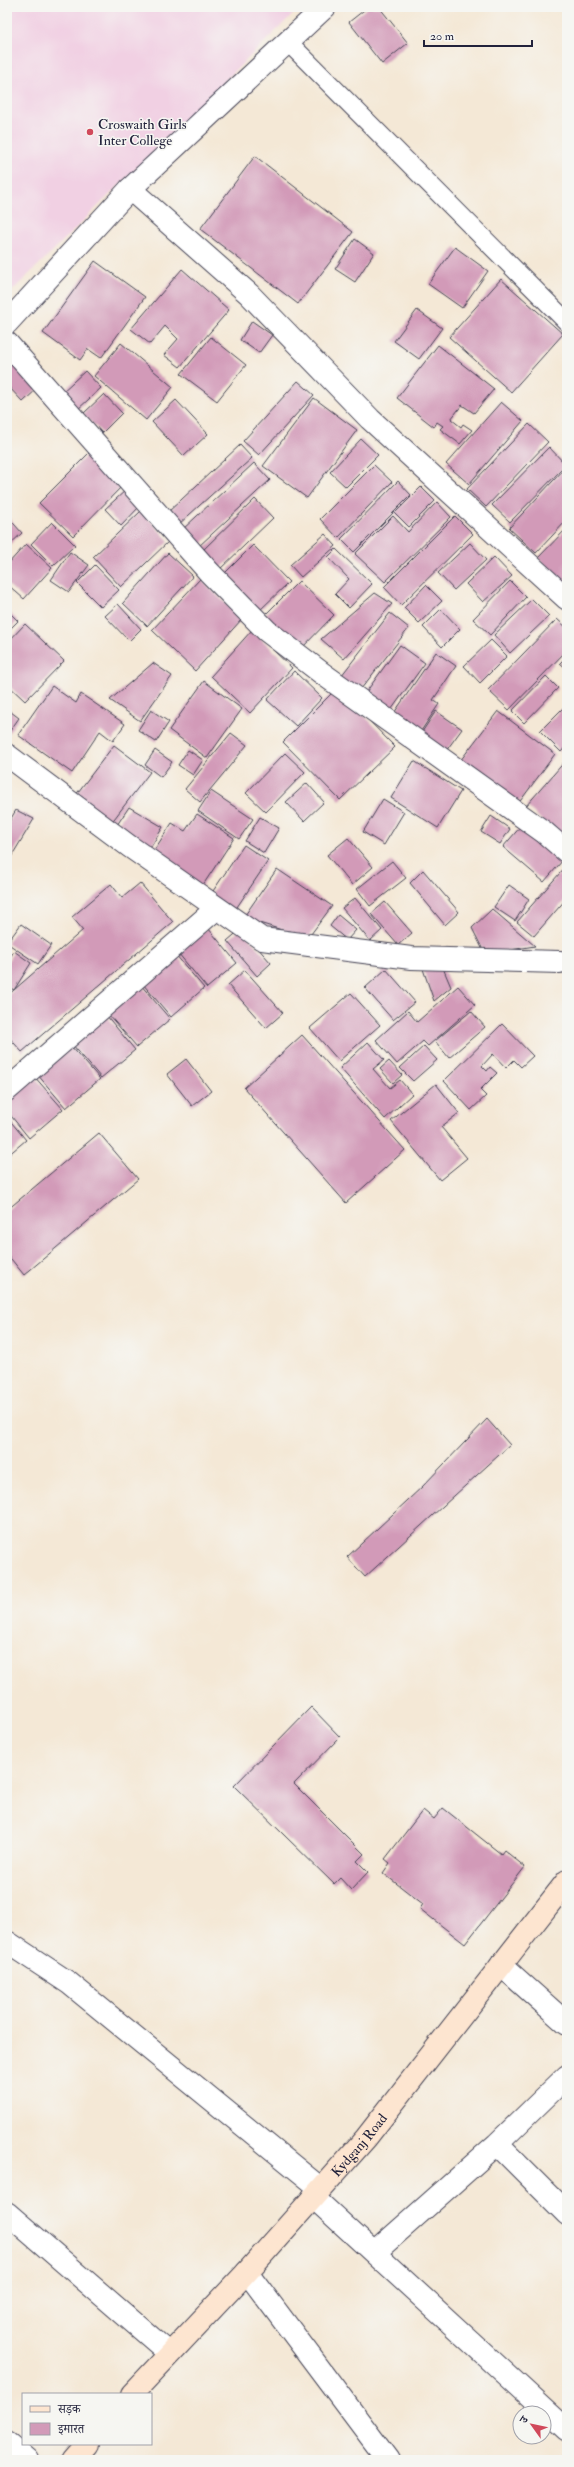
<svg xmlns="http://www.w3.org/2000/svg" width="574" height="2467" viewBox="0 0 574 2467" font-family="'IM FELL Double Pica','Noto Serif Devanagari',serif">
	<rect width="100%" height="100%" fill="#f6f6f2"/>
	<filter id="ink" filterUnits="userSpaceOnUse"><feTurbulence type="fractalNoise" baseFrequency=".025" numOctaves="2"/><feDisplacementMap in="SourceGraphic" scale="8" xChannelSelector="R" yChannelSelector="G"/><feConvolveMatrix kernelMatrix="1 2 1 2 8 2 1 2 1" color-interpolation-filters="sRGB"/></filter>
	<filter id="wash" filterUnits="userSpaceOnUse"><feTurbulence type="fractalNoise" baseFrequency=".012" numOctaves="4" result="noise"/><feDisplacementMap in="SourceGraphic" scale="16" xChannelSelector="R" yChannelSelector="G"/><feGaussianBlur stdDeviation="0.9" result="paint"/><feColorMatrix in="noise" values="0 0 0 0 0 0 0 0 0 0 0 0 0 0 0 0 0 1.4 0 .05"/><feComposite in="paint" operator="in"/></filter>
	<g filter="url(#wash)">
		<rect width="100%" height="100%" fill="#f4e8d6"/>
		<path fill="#f1d0e3" d="M7,7H300L7,296Z"/>
		<g id="blocks">
			<path fill="#d29ab8" d="M368,7H379L408,43L382,64L349,22Z
				M255,156L353,232L298,304L200,229Z
				M355,239L374,253L355,282L335,269Z
				M455,247L488,271L462,308L428,284Z
				M95,261L145,297L101,358L88,349L80,360L43,333Z
				M182,269L229,310L180,367L164,355L178,339L165,326L150,344L131,329Z
				M501,279L563,334L511,392L449,337Z
				M417,310L442,328L419,359L394,341Z
				M252,321L272,335L259,353L240,340Z
				M211,337L246,365L217,401L181,374Z
				M121,343L173,387L146,420L94,376Z
				M438,345L494,389L474,413L462,405L451,419L461,427L463,424L472,430L460,444L440,429L443,426L437,422L434,427L397,398Z
				M11,358L39,387L23,402L7,385V362Z
				M85,371L101,388L77,410L61,393Z
				M298,381L314,395L259,455L243,441Z
				M104,394L122,413L102,433L83,414Z
				M314,398L357,430L307,498L263,466Z
				M176,400L208,434L184,456L152,422Z
				M501,402L523,421L469,484L446,464Z
				M529,424L548,442L486,507L467,489Z
				M361,439L378,455L346,487L330,472Z
				M240,445L252,458L178,525L167,513Z
				M549,447L566,465L510,522L492,505Z
				M94,448L127,481L73,536L39,503Z
				M254,463L270,480L198,547L182,530Z
				M374,465L392,482L338,538L320,519Z
				M567,466V520L536,553L509,528Z
				M398,481L411,495L354,552L341,539Z
				M421,487L435,501L409,527L395,513Z
				M126,490L140,506L121,526L105,509Z
				M255,499L273,518L218,571L201,552Z
				M437,502L451,517L385,582L355,554L393,516L408,532Z
				M141,511L169,541L121,587L93,557Z
				M7,516L22,533L7,547Z
				M455,516L473,534L401,605L384,587Z
				M52,522L75,545L53,566L31,544Z
				M567,528V585L538,558Z
				M325,534L336,546L301,577L290,565Z
				M470,543L486,560L454,590L438,573Z
				M26,544L52,568L24,599L7,584V565Z
				M253,545L289,582L257,613L222,576Z
				M336,549L372,584L349,608L335,594L349,579L328,557Z
				M70,552L89,565L69,592L51,580Z
				M168,553L193,576L147,626L123,603Z
				M494,557L512,576L483,602L466,584Z
				M95,565L119,590L101,607L77,583Z
				M200,579L242,619L195,671L152,630Z
				M299,581L334,615L299,651L264,616Z
				M510,581L526,597L490,635L473,619Z
				M426,585L442,601L419,623L404,608Z
				M375,593L392,604L344,659L321,639Z
				M532,599L549,616L510,653L494,635Z
				M118,604L141,629L129,641L105,616Z
				M441,609L460,629L442,647L423,627Z
				M7,610L18,621L7,632Z
				M390,613L409,628L357,694L338,680Z
				M557,619L567,628V650L509,710L488,690Z
				M25,624L64,661L25,701L7,684V643Z
				M252,630L292,668L250,713L211,676Z
				M491,640L507,656L480,683L464,666Z
				M400,645L425,663L389,713L364,695Z
				M436,652L456,666L433,700L439,704L419,734L392,716Z
				M567,656V669L560,663Z
				M153,663L172,676L140,721L110,700Z
				M294,671L322,698L296,726L267,700Z
				M546,676L558,688L524,723L512,711Z
				M204,681L242,709L207,758L169,730Z
				M52,686L76,703L81,694L125,724L113,741L100,731L72,773L18,735Z
				M337,688L395,747L340,800L283,742Z
				M567,704V745L561,752L540,731Z
				M7,709L19,718L7,735Z
				M151,710L169,722L156,742L138,730Z
				M436,711L462,729L443,755L418,738Z
				M498,711L555,754L515,808L457,765Z
				M231,733L247,745L200,802L185,789Z
				M114,745L150,772L111,823L75,796Z
				M155,750L172,762L161,777L145,765Z
				M188,750L203,760L193,775L178,765Z
				M285,753L305,772L266,812L246,793Z
				M567,759V843L526,806Z
				M414,761L461,791L438,828L391,798Z
				M307,783L324,802L304,821L286,802Z
				M211,791L253,819L239,839L198,811Z
				M383,799L404,812L384,845L363,832Z
				M129,807L163,827L149,850L115,828Z
				M16,810L34,819L11,857L7,855V825Z
				M197,814L234,838L201,888L151,855L172,823L185,831Z
				M491,816L510,829L500,844L481,832Z
				M260,817L279,828L264,853L245,841Z
				M522,825L563,860L544,882L503,847Z
				M348,838L373,867L352,885L327,855Z
				M244,845L268,861L233,913L209,897Z
				M392,861L406,878L370,906L357,889Z
				M567,865V898L534,936L517,922Z
				M277,869L332,906L308,938L243,918Z
				M423,870L459,912L445,925L410,883Z
				M140,883L173,922L22,1052L7,1035V996L83,930L72,917L111,884L122,898Z
				M509,885L529,899L515,921L494,907Z
				M355,898L382,930L370,941L342,908Z
				M385,902L412,933L398,945L371,914Z
				M492,909L535,946L485,954L472,928Z
				M338,915L356,930L347,940L330,926Z
				M21,924L51,945L38,964L7,943Z
				M208,928L237,963L207,988L178,953Z
				M241,929L271,963L257,976L227,941Z
				M14,951L31,963L14,990L7,986V962Z
				M175,954L204,988L171,1017L142,983Z
				M443,968L451,987L434,1001L423,969Z
				M386,969L415,1002L393,1020L365,988Z
				M245,970L283,1013L266,1028L228,985Z
				M140,984L170,1019L137,1047L107,1013Z
				M458,986L475,1005L428,1046L423,1041L397,1064L376,1040L408,1011L417,1022Z
				M351,993L380,1025L339,1061L310,1028Z
				M471,1011L485,1027L449,1058L435,1041Z
				M106,1015L135,1050L101,1078L72,1044Z
				M502,1024L533,1056L521,1067L514,1060L506,1068L493,1054L482,1066L487,1071L490,1067L497,1073L480,1090L486,1096L471,1110L444,1081Z
				M302,1035L405,1150L346,1203L244,1088Z
				M368,1042L384,1060L373,1069L390,1088L400,1080L412,1094L385,1119L340,1068Z
				M70,1045L100,1079L66,1108L37,1074Z
				M424,1046L437,1060L413,1081L400,1068Z
				M186,1059L211,1091L192,1106L167,1074Z
				M389,1061L402,1075L393,1083L380,1069Z
				M33,1075L63,1109L29,1138L7,1111V1097Z
				M436,1084L459,1113L441,1127L467,1158L440,1180L391,1121Z
				M7,1117L26,1140L7,1156Z
				M99,1133L138,1179L24,1275L7,1254V1210Z
				M487,1419L510,1445L365,1577L347,1557L423,1486Z
				M311,1707L340,1737L294,1784L364,1854L357,1861L368,1872L351,1890L340,1878L334,1884L234,1786Z
				M443,1808L501,1854L504,1850L525,1867L465,1944L420,1909L423,1904L383,1873L390,1863L385,1859L423,1810L434,1819Z"/>
		</g>
	</g>
	<g filter="url(#ink)">
		<use href="#blocks" fill-opacity="0" stroke="#424052" stroke-width="1"/>
		<g fill="none" stroke-linecap="round" stroke-linejoin="round">
			<defs>
				<path id="service" d="M288,42L567,322"/>
				<path id="minor" d="M130,189L249,294L370,419L567,599
					M7,343L209,572L267,631L323,674L544,832L567,852
					M7,755L129,846L262,939L411,958L560,962
					M7,1090L217,908
					M7,1942L69,1983L320,2188
					M501,1965L567,2024
					M497,2144L567,2214
					M313,2197L567,2430
					M374,2253L497,2144L567,2076
					M7,2443L27,2460"/>
				<path id="tertiary" d="M7,323L130,189L325,7
					M7,2213L169,2353
					M247,2272L388,2460"/>
				<g id="secondary">
					<path id="s1" d="M132,2394L247,2272L366,2138L567,1881"/>
					<path d="M73,2460L87,2444"/>
				</g>
			</defs>
			<use href="#service" stroke="#424052" stroke-width="20"/>
			<use href="#minor" stroke="#424052" stroke-width="24"/>
			<use href="#tertiary" stroke="#424052" stroke-width="24"/>
			<use href="#secondary" stroke="#424052" stroke-width="24"/>
			<use href="#service" stroke="#fff" stroke-width="18"/>
			<use href="#minor" stroke="#fff" stroke-width="22"/>
			<use href="#tertiary" stroke="#fff" stroke-width="22"/>
			<use href="#secondary" stroke="#fde5d0" stroke-width="22"/>
		</g>
	</g>
	<circle fill="#d1495b" stroke="#f6f6f2" stroke-width="1.5" cx="90" cy="132" r="4"/>
	<g text-anchor="middle" stroke-width="3" stroke-linejoin="round" paint-order="stroke">
		<g font-size="14" fill="#22223b" stroke="#f6f6f2" text-anchor="start">
			<text x="98" y="129">Croswaith Girls<tspan x="98" dy="16">Inter College</tspan></text>
		</g>
		<g font-size="14" fill="#22223b" stroke="#f6f6f2">
			<text dy="5" stroke="none"><textPath href="#s1" startOffset="337">Kydganj Road</textPath></text>
		</g>
	</g>
	<rect width="574" height="2467" fill="none" stroke="#f6f6f2" stroke-width="24"/>
	<rect x="22" y="2393" width="130" height="52" fill="#f6f6f2" stroke="#a1a1a9"/>
	<rect x="30" y="2406" width="20" height="6" fill="#fde5d0" stroke="#a1a1a9"/>
	<text x="58" y="2413" font-size="12" fill="#22223b">सड़क</text>
	<rect x="30" y="2423" width="20" height="12" fill="#d29ab8" stroke="#a1a1a9"/>
	<text x="58" y="2433" font-size="12" fill="#22223b">इमारत</text>
	<g transform="translate(532 2425) rotate(303)"><circle r="19" fill="#f6f6f2" stroke="#a1a1a9"/>
	<path d="M0-3L7 15L0 10L-7 15Z" fill="#d1495b"/>
	<text y="-6" font-size="11" font-weight="bold" text-anchor="middle" fill="#22223b">उ</text>
	</g>
	<path d="M424 40v6h108v-6" fill="none" stroke="#22223b" stroke-width="2"/>
	<text x="430" y="40" font-size="12" fill="#22223b" stroke="#f6f6f2" stroke-width="3" paint-order="stroke">20 m</text>
</svg>
